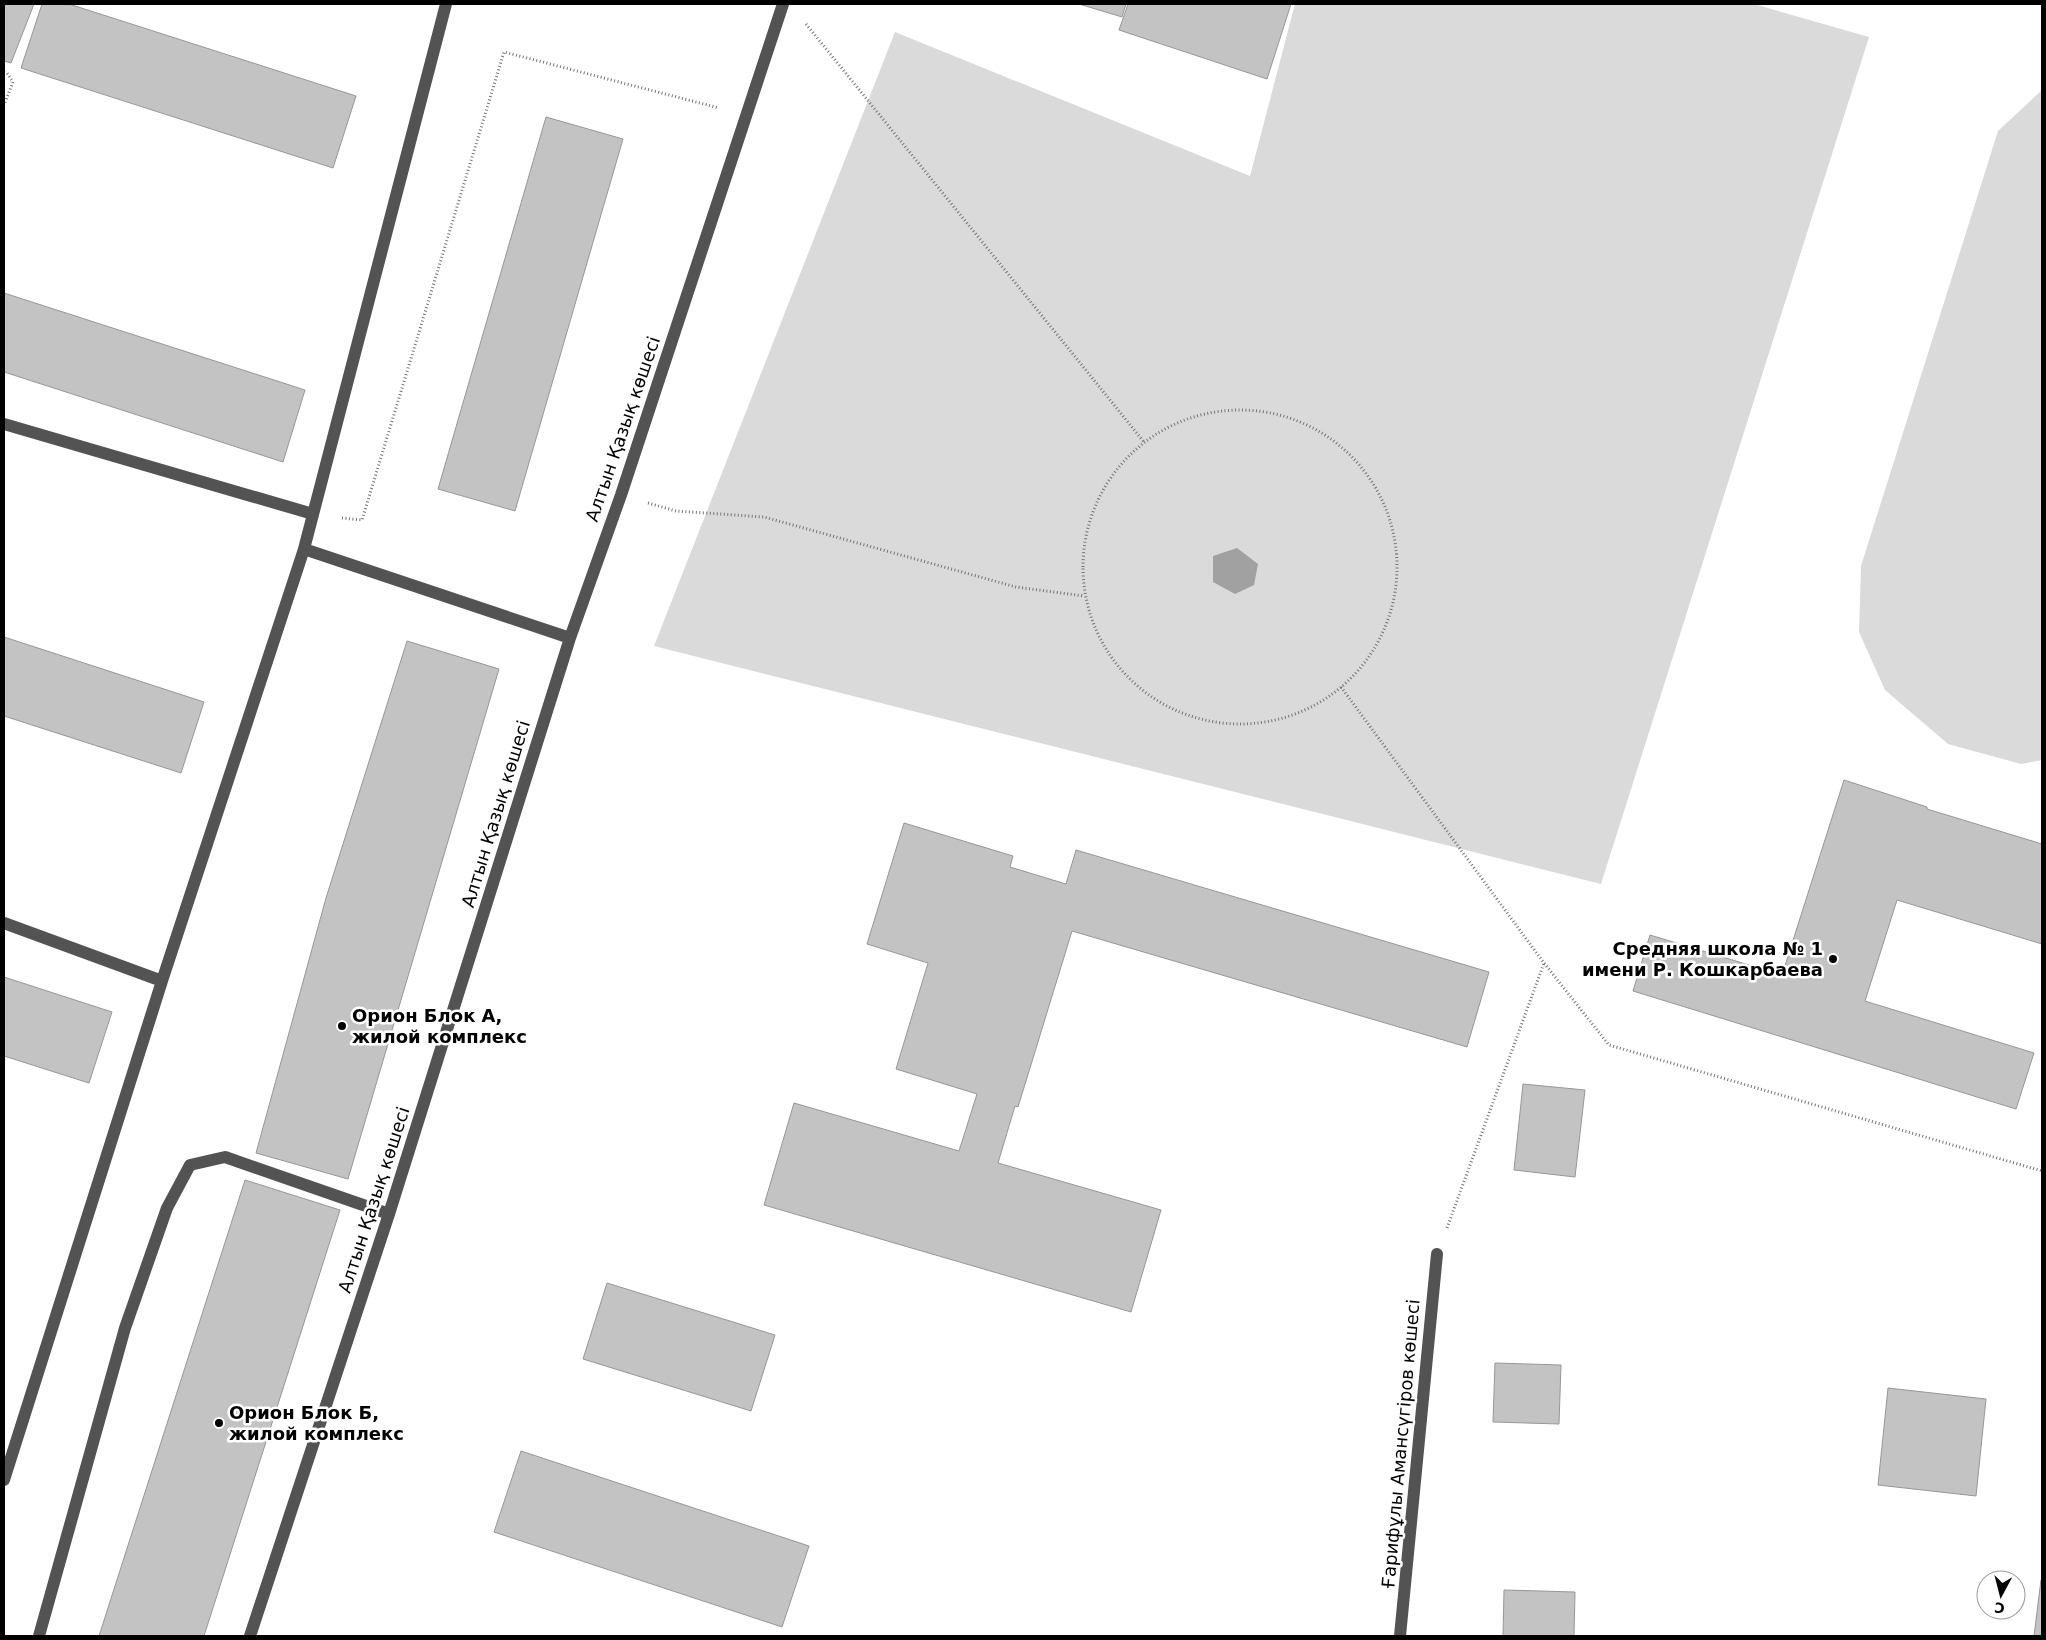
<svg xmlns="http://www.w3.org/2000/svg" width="2046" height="1640" viewBox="0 0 2046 1640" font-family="'DejaVu Sans',sans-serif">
	<rect width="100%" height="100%" fill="#fff"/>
	<path fill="#dadada" d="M1295,4H1754L1869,37L1601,884L654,646L895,32L1250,176Z
		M2042,90V760L2021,764L1948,744L1885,690L1859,632L1861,566L1998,131Z"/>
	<path fill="#a1a1a1" d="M1237,548L1258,564L1254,585L1235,594L1213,582V556Z"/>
	<path fill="#c3c3c3" stroke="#979797" d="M4,4H34L11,63L4,61Z
		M42,4H69L356,96L333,168L21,68Z
		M1079,4H1126L1122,17Z
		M1128,4H1291L1267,79L1119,30Z
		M546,117L623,139L515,511L438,489Z
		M4,293L305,390L283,462L4,372Z
		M4,637L204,702L181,773L4,716Z
		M407,641L499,669L348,1179L256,1153L326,898Z
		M1844,780L1927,807V809L2042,844V944L1897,900L1865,1001L2034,1053L2016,1109L1633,991L1650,935L1782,975Z
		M904,823L1013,856L1010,867L1066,884L1076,850L1489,972L1467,1047L1072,931L1018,1107L1015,1106L998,1163L1161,1210L1131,1312L764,1205L794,1103L959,1151L977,1094L896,1069L928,963L867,944Z
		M4,977L112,1012L89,1083L4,1056Z
		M1523,1084L1585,1090L1575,1177L1514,1170Z
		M245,1180L340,1210L204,1636H99Z
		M607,1283L775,1335L751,1411L583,1359Z
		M1495,1363L1561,1365L1559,1424L1493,1422Z
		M1888,1388L1986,1399L1976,1496L1878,1485Z
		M521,1451L809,1546L782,1627L494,1532Z
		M2041,1580H2042V1636H2034Z
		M1504,1590L1575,1592L1574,1636H1503Z"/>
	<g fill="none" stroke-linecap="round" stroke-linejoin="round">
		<path stroke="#757575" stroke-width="3" stroke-dasharray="1 2.5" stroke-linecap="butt" d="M806,24L1144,442
			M4,72L7,73L13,82L4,105
			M1083 567a157 157 0 1 1 314 0a157 157 0 1 1-314 0Z
			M648,503L676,511L764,517L1016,587L1084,596
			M342,518L362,520L504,52L719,108
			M1341,687L1544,963L1609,1045L2042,1171
			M1447,1228L1544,963"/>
		<path stroke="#535353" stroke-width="12" d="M4,424L313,514
			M304,549L570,638
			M4,923L162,981
			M4,1480L162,981L304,549L446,4
			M39,1636L125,1328L167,1208L190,1165L225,1157L389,1214
			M250,1636L389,1214L570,638L621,495L783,4
			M1400,1636L1437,1254"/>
	</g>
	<g fill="#000" stroke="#fff" stroke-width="2">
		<circle cx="1833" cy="959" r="5"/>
		<circle cx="342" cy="1026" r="5"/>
		<circle cx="219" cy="1423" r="5"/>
	</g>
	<g text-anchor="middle" stroke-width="5" stroke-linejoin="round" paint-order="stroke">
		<g font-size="18" fill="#000" stroke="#fff">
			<text transform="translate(623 429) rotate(-71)" y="6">Алтын Қазық көшесі</text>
			<text transform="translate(496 814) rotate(-73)" y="6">Алтын Қазық көшесі</text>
			<text transform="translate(374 1200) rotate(-72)" y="6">Алтын Қазық көшесі</text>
			<text transform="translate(1401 1444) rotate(-85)" y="6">Ғарифұлы Амансүгіров көшесі</text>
		</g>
		<g font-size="18" font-weight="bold" fill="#000" stroke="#fff" text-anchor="start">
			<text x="1823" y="955" text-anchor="end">Средняя школа № 1<tspan x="1823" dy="21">имени Р. Кошкарбаева</tspan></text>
			<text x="352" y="1022">Орион Блок А,<tspan x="352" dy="21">жилой комплекс</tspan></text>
			<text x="229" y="1419">Орион Блок Б,<tspan x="229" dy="21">жилой комплекс</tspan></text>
		</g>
	</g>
	<rect width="2046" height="1640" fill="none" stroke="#000000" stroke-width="10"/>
	<g transform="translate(2001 1595) rotate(187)"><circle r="24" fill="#ffffff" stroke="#999999"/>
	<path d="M0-4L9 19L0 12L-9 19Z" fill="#000000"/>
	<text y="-8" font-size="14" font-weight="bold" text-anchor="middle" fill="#000000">С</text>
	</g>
</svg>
